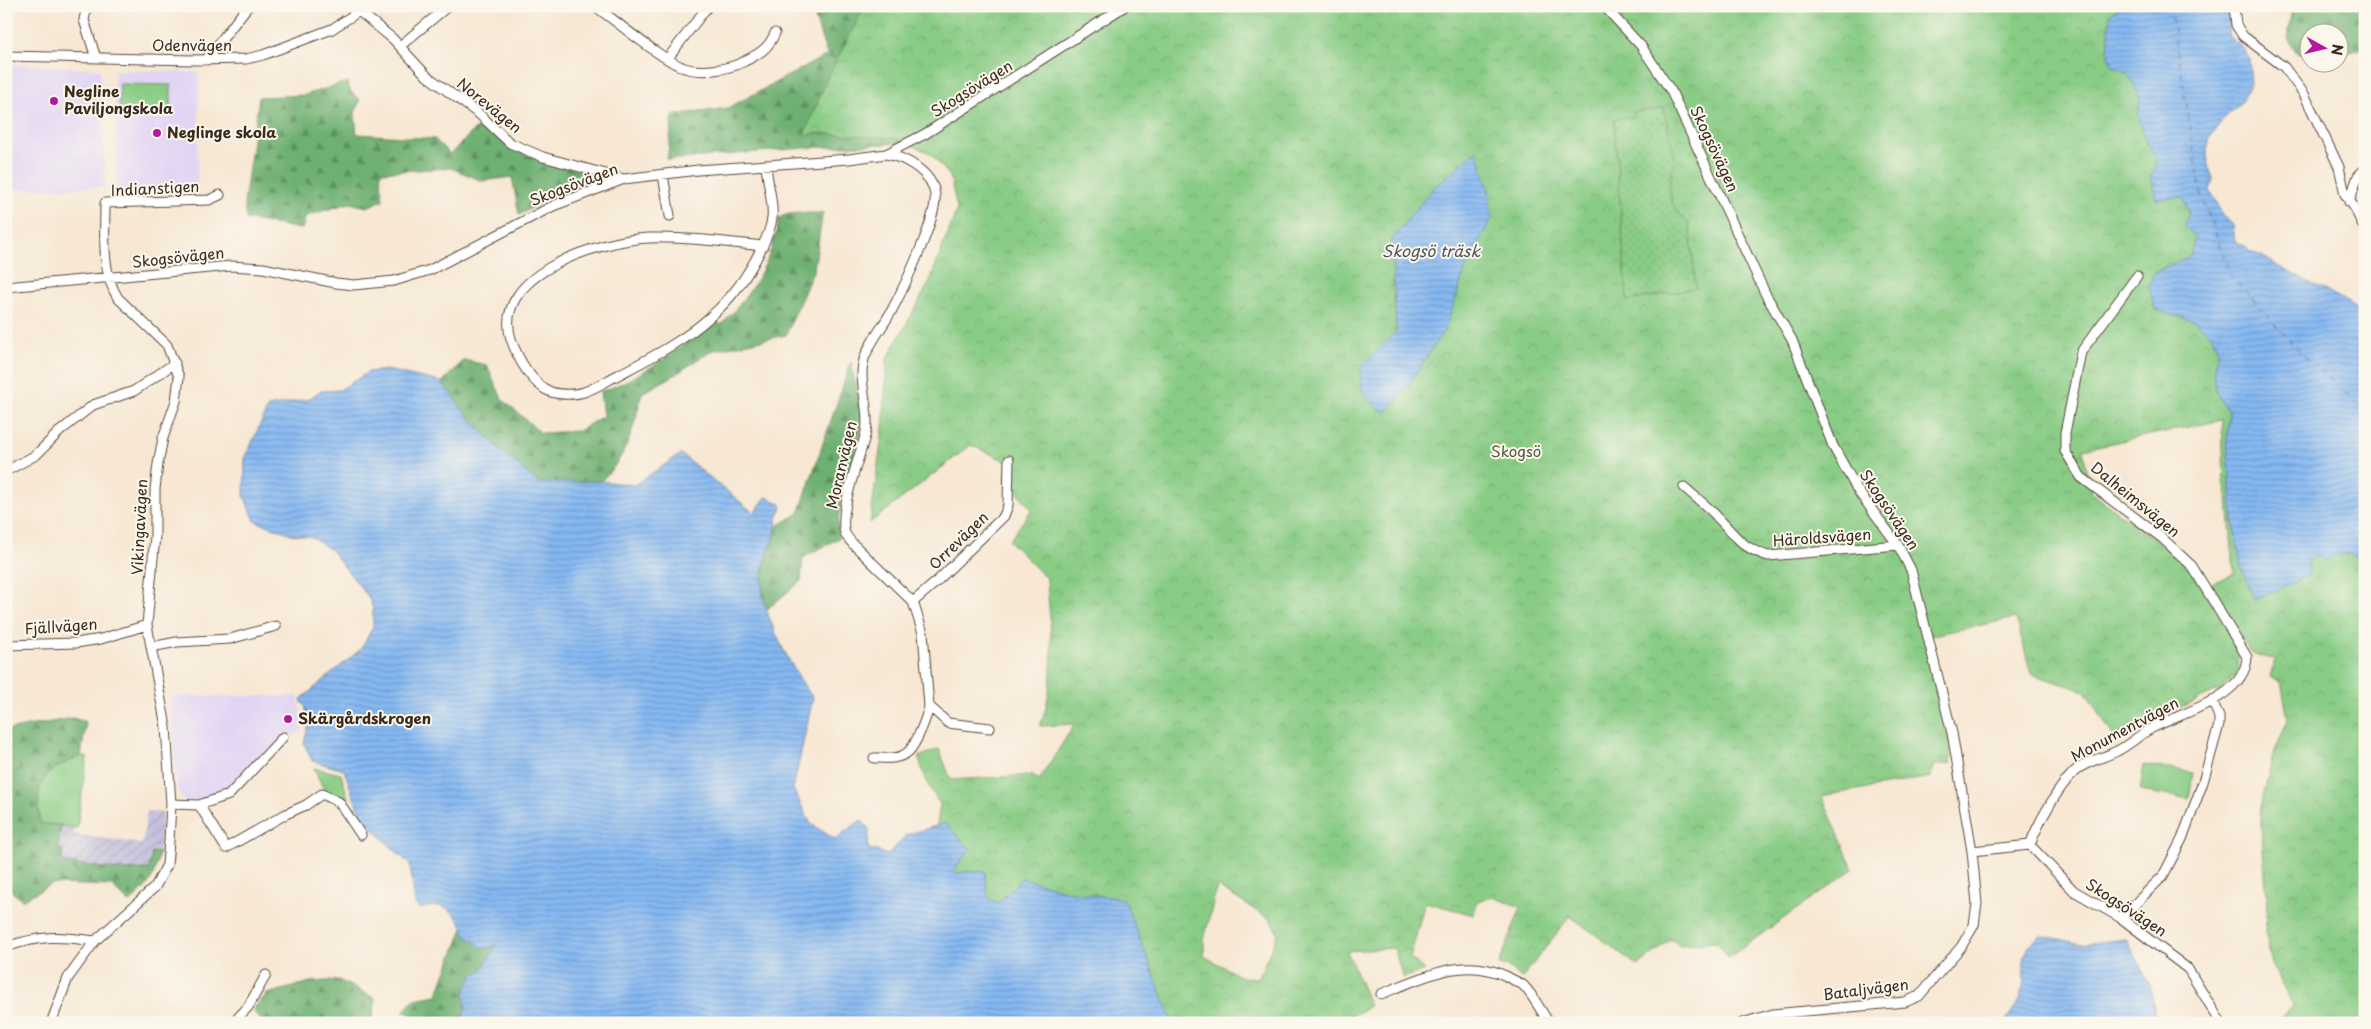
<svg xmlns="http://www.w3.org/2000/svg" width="2371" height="1029" viewBox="0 0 2371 1029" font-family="'Playpen Sans',sans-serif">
	<defs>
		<pattern id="industrial-furrows" width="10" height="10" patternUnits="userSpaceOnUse" patternTransform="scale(1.25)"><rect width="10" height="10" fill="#c5c0db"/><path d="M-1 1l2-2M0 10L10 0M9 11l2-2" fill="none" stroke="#aaa5bc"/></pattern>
		<pattern id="forest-firs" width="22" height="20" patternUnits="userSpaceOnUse" patternTransform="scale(1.25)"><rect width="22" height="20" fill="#6eb072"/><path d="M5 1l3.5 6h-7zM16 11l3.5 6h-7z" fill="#5c8f5d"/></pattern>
		<pattern id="park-crowns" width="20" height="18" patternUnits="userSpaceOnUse" patternTransform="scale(1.25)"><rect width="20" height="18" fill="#89cc85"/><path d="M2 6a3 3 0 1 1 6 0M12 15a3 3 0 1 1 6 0" fill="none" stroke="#77af72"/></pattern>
		<pattern id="garden-dots" width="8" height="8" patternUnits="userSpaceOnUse" patternTransform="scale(1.25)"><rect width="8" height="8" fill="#89cc85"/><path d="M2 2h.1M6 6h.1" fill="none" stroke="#77af72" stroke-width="1.8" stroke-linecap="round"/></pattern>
		<pattern id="water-rules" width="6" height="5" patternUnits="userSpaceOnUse" patternTransform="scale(1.25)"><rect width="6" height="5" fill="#85b8f2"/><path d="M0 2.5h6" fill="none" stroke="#6e96c3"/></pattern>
	</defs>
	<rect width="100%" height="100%" fill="#fbf7ec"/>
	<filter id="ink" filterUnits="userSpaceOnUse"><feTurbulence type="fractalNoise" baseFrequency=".02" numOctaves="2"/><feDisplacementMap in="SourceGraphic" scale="10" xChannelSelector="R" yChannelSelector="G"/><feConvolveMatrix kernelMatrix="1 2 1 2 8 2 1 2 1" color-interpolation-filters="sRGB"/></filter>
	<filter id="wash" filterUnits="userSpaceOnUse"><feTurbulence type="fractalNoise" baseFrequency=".0096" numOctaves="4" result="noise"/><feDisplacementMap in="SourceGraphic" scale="20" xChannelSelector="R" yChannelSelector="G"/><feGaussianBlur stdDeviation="1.12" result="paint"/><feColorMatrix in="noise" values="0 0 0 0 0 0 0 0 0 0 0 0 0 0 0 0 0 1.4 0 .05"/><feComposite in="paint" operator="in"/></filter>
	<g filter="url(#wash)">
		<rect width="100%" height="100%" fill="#f7e7d3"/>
		<path fill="#e1d4f4" d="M6,64L100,69L105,187L6,190Z
			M114,70L199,72L197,193L117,194Z
			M171,696H298L303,732L283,738L229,795L187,804L177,792Z"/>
		<path fill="url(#industrial-furrows)" d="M147,811L163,813L159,853L152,852L149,869L120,870L61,862L58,849L61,825L75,827L74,834L142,844Z"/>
		<path fill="#89cc85" stroke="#627b52" d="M120,84L171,85V115L119,114Z
			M81,756L87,757L77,828L40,823C34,779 42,772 81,756Z
			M2144,765L2193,773L2189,799L2140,791Z
			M314,768L341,774L353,814L351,815L325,792Z"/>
		<path fill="url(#forest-firs)" stroke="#546d48" d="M811,6H939L895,138L905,143L805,148L667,160L673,115L728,108L827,55Z
			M2292,6H2365V47L2339,56L2338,32H2308V58L2297,53L2288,38Z
			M347,82L351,92L360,100L355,113L357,134L435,139L450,154L480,124C520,157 546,161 595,175V183L545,201L519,215L512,177L482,181L451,168L380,172L383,200L367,207L349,203L306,216L302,229L246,219L244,204L259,97L305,95Z
			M823,212L814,269L786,335L710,351L675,375L642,393C634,427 628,456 601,481L539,483C503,454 467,421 442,382L464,360L487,365L502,399L541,433L578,431L603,416L600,392C644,376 680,349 714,318L721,325C751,295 773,260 779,218C792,210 808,215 823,212Z
			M851,362C853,377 864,409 862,422C857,461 834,499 839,538L803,558L801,581L766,610L761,578L777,526L799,513Z
			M73,718L86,722L81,756C43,772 34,779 40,823L61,825L58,848L63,849L62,862L120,870L149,869L152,852L159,853C154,879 149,886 129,903L112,886L52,884L22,900L6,887V730Z
			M464,926L497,944L482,970L460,1023H429L403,1011L415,999L437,995Z
			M339,980L376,999L371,1023H264L252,1010L267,994L310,982Z"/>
		<path fill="url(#park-crowns)" stroke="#627b52" fill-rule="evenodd" d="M865,6H2171L2202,198L2365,431V1023H2275L2293,1006L2272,965L2265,932L2267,900L2260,812L2272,758L2288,719L2281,682L2270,676L2275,660L2251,653L2209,584L2234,574L2228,500L2224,482L2222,420L2083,449L2088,479L2095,484L2090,492L2154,538L2193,571L2236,644L2239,656L2238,672L2220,690L2149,721L2117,742L2085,691L2031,674L2016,618L1923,637L1951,750L1950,764L1935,765L1931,777L1822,796L1853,869L1728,958L1717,942L1679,945L1671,939L1638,966L1570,916L1522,978L1508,967L1499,965L1521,907L1492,897L1477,901L1474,915L1425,902L1410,958L1425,970L1403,978L1394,948L1347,951L1370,1006L1339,1023H909L940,804L928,785L918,757L939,749L951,780L1033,775L1039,780L1075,724L1040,726C1058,680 1050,628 1047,579L1009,541L1032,509L1006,480L1008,462L971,445L870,523L883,428L887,359L929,283L957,209L950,176L930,153L895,138L819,133L804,135L829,75ZM1217,886L1271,920L1278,934L1258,978L1241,977L1204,956V940Z"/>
		<path fill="url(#garden-dots)" stroke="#627b52" d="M1664,108C1667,126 1673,144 1675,162C1675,168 1670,174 1670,180C1668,197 1674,214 1689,223L1696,288L1627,301L1614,119L1633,117V112Z"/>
		<path fill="url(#water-rules)" stroke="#607188" d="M2121,6H2227L2230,25L2228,36L2243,48L2249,58L2251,83L2242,102L2219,123L2210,138L2207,150L2208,166L2213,178L2210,191L2222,214L2233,225L2235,241L2247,247L2248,251C2261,253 2272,263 2283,269C2315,286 2336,292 2365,316V558L2345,554L2324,560L2317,555L2307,562L2309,575L2254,600L2241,566L2233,520L2227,440L2229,412L2216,393L2213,374L2219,353L2212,336L2195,321L2155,310L2149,286L2154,272L2190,256L2195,238L2184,225L2189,213L2184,197L2156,199L2151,176L2157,162C2149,147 2143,134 2139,118C2137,111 2141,105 2139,98C2136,84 2129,70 2114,67L2108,56L2110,14Z
			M1477,150L1489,190L1492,218L1468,262L1446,327L1407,387L1386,413C1365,398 1359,395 1361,367L1396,332L1392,239L1433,188Z
			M386,370L442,382C467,420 503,454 539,483L601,481L634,485L681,454L754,513L766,497L780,503L782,508C776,516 777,527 774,537C770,549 763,564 762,577C758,610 794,672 813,698L793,789L811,824L835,839L861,820L869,829L868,848L888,855L906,835L945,823L970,849L952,873L985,871L988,898L998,903L1022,878L1072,892L1124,899L1173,1023H460L466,1009L464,993L473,975L482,970L496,945L484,949L466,936C463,924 453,908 440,906C433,906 425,908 419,908L415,905L410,865L361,817L344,770L312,761L304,743L309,723L305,705L302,703L301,699L361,649L373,627V609L369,598L331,550L312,537L291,534L255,521L244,496L245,458L268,407L309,399L320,391L340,390L368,372Z
			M2041,935L2082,944L2127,939L2151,987L2156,1023H2004C2009,1015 2016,1007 2020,999C2030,975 2013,954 2041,935Z"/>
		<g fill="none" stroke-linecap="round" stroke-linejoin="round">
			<path stroke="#51555e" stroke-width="1" stroke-dasharray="6 5" stroke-linecap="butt" d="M2170,6L2202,198L2231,275L2302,354L2365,410"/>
		</g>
	</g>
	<g filter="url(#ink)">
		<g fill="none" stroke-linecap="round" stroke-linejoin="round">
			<defs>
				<path id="minor" d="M87,6L84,20L96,58
					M595,6C616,21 667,64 688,69C704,73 731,69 745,61C759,54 769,48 775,33
					M1604,6L1641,46L1671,91L1766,295L1792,340L1833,446L1858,491L1898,545L1911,570L1952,733L1972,851L2030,845L2074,891L2121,918L2188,969L2221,1023
					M2234,6L2236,25L2243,36L2284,67L2304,94L2339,167L2345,194L2354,207L2365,229
					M360,12L393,39L427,76L479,114L510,143L543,157L624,179
					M400,46L448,6
					M6,56L194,60L246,59L263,55L332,29L367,6
					M668,58L708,6
					M206,60L248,6
					M663,175L670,216
					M2349,202L2358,176L2365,169
					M763,246C725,242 687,237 649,238C602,240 491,273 511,339C517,357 532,385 551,392C560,395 575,395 584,392C596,388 608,380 618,375C650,358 684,341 711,316C732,298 750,272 762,247C766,239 771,227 772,218C774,203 767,182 766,165
					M6,287L231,266L263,268L336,283L354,285L394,281L430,270L553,206L624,179L698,170L849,159L886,154L925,134L1125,6
					M6,471L36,455L59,432L93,405L134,391L175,363
					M1684,487C1696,498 1709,507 1719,519C1737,537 1742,548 1768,556L1898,545
					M913,602L935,583L1004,516L1008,505L1009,460
					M6,645L76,643L101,639L147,625
					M151,647L177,642L230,639L276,626
					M929,706L948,723L990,728
					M874,758C884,758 899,760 908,752C916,745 927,717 929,706L923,633L913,602L853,544C851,541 847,538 846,535C836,516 861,455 866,432C871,406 855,378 866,354C873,338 885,324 893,308C904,287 938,216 935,195C933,173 905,157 886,154
					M171,804L199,805L229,795L283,737
					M199,805L226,848L286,814L306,805L322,794L339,802L361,835
					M2030,845C2038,823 2058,787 2075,771C2086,761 2104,758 2117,751C2129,745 2139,735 2152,728C2183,712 2245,698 2247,657L2192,566L2162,538L2081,477L2065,451V433L2081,352L2137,276
					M2121,918L2163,876L2182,839L2203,782L2219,725V717L2212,700
					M6,947C41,935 58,936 95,941
					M1381,994C1422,978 1463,955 1506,976C1511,979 1518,982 1523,985C1533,995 1541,1011 1549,1023
					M51,1023L68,978L95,941L155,887L167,865L169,841L171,804L166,727L147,625L155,536V489L158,464L163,438L176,401L179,377L167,345L118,298C101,272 105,234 105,203L209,200L220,195
					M233,1023L248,1007L266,975
					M1742,1023L1773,1014L1905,1002L1919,996L1961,947L1974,925L1977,904L1972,851"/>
			</defs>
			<use href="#minor" stroke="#574639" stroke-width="11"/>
			<use href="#minor" stroke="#fff" stroke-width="9"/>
		</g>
	</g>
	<g fill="#b5179e" stroke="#fbf7ec" stroke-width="2">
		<circle cx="54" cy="101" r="5"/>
		<circle cx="157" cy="133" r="5"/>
		<circle cx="288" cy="719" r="5"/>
	</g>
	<g text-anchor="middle" stroke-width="4" stroke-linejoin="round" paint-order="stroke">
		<g font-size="15" fill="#3b2a1e" stroke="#fbf7ec">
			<text x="192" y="51">Odenvägen</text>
			<text transform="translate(972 89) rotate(-32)" y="5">Skogsövägen</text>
			<text transform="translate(489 106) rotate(39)" y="5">Norevägen</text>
			<text transform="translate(1714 149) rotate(65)" y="5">Skogsövägen</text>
			<text transform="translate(574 185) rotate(-21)" y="5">Skogsövägen</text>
			<text transform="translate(155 189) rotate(-3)" y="5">Indianstigen</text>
			<text transform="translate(178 258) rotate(-6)" y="5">Skogsövägen</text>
			<text transform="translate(842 465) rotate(-77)" y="5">Moranvägen</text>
			<text transform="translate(2135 500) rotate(39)" y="5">Dalheimsvägen</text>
			<text transform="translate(1889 510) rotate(56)" y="5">Skogsövägen</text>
			<text transform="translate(140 527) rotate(-87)" y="5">Vikingavägen</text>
			<text transform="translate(1822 538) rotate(-4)" y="5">Häroldsvägen</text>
			<text transform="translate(959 541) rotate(-44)" y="5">Orrevägen</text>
			<text transform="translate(61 627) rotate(-4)" y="5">Fjällvägen</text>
			<text transform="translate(2125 730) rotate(-28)" y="5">Monumentvägen</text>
			<text transform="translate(2126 908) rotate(33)" y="5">Skogsövägen</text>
			<text transform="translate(1866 990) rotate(-7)" y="5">Bataljvägen</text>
		</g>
		<g font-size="15" font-weight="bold" fill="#3b2a1e" stroke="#fbf7ec" text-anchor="start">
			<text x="64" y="97">Negline<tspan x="64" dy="17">Paviljongskola</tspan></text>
			<text x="167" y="138">Neglinge skola</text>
			<text x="298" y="724">Skärgårdskrogen</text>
		</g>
		<g font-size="15" fill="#525b3d" stroke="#fbf7ec">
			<text x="1516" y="457">Skogsö</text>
		</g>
		<g font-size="16" font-style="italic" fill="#51555e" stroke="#fbf7ec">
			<text x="1431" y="257">Skogsö träsk</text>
		</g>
	</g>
	<rect width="2371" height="1029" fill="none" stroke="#fbf7ec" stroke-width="25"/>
	<g transform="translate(2324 48) rotate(98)"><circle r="24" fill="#fbf7ec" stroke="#aea59a"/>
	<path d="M0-4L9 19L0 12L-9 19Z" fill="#b5179e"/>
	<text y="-8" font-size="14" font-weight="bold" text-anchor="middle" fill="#3b2a1e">N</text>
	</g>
</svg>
